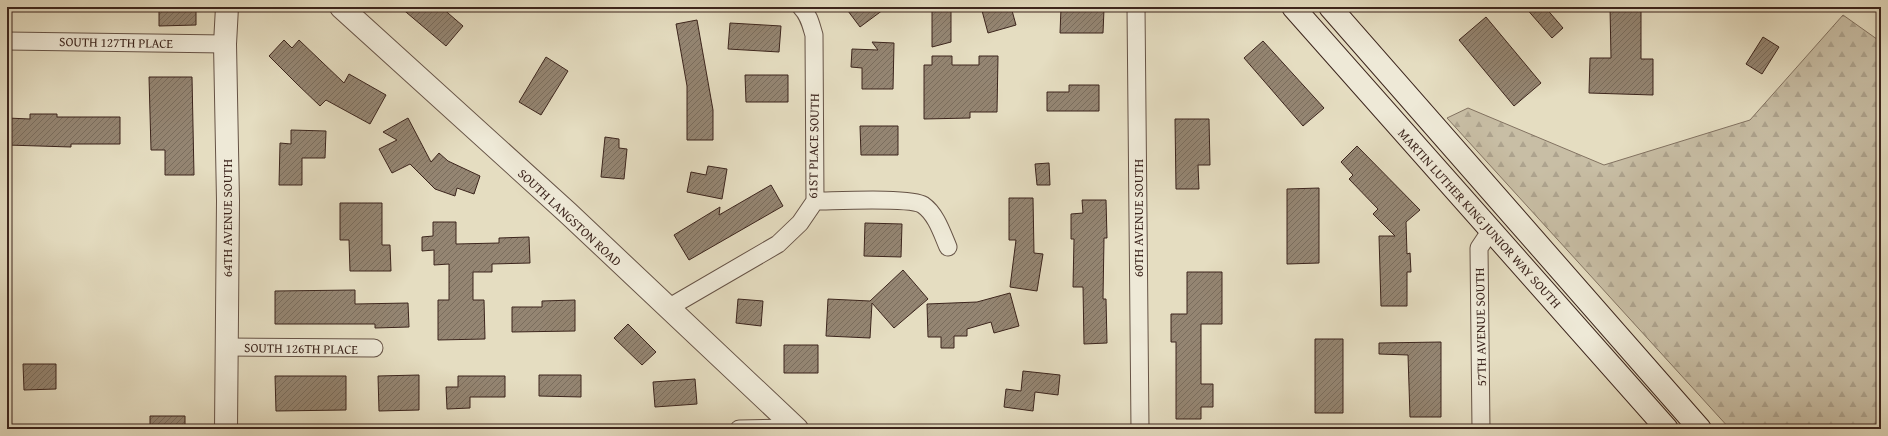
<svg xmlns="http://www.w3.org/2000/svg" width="1888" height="436" viewBox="0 0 1888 436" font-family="'Gentium Book Plus',serif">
	<defs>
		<pattern id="forest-firs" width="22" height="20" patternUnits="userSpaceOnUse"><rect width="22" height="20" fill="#c8bea5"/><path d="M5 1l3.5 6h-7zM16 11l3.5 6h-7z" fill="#ada38e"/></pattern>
		<pattern id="building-hatch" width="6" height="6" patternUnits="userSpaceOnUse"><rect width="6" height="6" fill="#948572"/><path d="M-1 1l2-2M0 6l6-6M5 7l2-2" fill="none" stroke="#7a6d5d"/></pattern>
	</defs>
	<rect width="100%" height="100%" fill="#e5ddc1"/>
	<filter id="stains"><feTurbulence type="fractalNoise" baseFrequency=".005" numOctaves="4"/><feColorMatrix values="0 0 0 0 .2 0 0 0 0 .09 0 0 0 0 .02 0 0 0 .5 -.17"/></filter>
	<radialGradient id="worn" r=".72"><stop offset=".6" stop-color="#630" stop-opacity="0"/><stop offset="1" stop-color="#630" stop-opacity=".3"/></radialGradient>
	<path fill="url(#forest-firs)" stroke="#827261" d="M1843,15L1881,42V429H1730L1447,118L1468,108L1604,165L1750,120Z"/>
	<path fill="url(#building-hatch)" stroke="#3c251d" d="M159,7H196V25L159,26Z
		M400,7H441L463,26L446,46Z
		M845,7H887L860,27Z
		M932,7H951V42L932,47Z
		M981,7H1011L1016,25L988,33Z
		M1525,7H1545L1563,28L1552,38Z
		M1610,7H1641V59H1653V95L1589,93L1590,58H1611Z
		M1061,8L1104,9L1103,33H1060Z
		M1486,17L1541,83L1514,106L1459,40Z
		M697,20L713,110V140H687V86L676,24Z
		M730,23L781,26L779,52L728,49Z
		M1763,37L1779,47L1762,74L1746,64Z
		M284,40L292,48L299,40L344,83L349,74L386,95L370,124L326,100L320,106L297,84L269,56Z
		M1263,41L1324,108L1303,126L1244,58Z
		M872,42L894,43L893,89H862V68L851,67L852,49L878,50Z
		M932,56H952V65H979V56H998L997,112H970V118L924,119V65H932Z
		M546,57L568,71L541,115L519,102Z
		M745,75H788V102H746Z
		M149,77H192L194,175H165V150H151Z
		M1069,85H1099V111H1047V92H1069Z
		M30,114H57V117H120V144H71V147L7,145V118L30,119Z
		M408,118L431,162L439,153L448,161L480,176L474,194L457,188L455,196L435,189L410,164L392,173L379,149L397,140L383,132Z
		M1175,119H1209L1210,165H1198L1199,189H1176Z
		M860,126H898V155H861Z
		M291,130L326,131L325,158H302V185H279L280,143L291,144Z
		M605,137L619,139V148L627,149L624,179L601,177Z
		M1357,146L1420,210L1406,222L1407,254L1410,253L1411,272H1407V306H1381L1379,236H1395L1373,214L1378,209L1349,179L1353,175L1341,162Z
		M1049,163L1050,185H1037L1035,164Z
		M708,166L727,169L722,199L687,192L691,172L706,175Z
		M771,185L783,206L689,260L674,235L720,207L719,215Z
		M1319,188V263L1287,264V189Z
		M1009,198H1033L1034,253L1043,254L1037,291L1010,287L1016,240H1009Z
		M1082,200H1106L1107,238H1104L1103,299H1106L1107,343L1084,344L1083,287H1073L1074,239H1071V214L1083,213Z
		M340,203H382V245H390L391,271H350L349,240H340Z
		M433,222H456V244L499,243V238L529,237L530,263L492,264V272H473V300H484L485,339L438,340V300H449V264L434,265V250L422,251V237L433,236Z
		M865,223L902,224L901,257L864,256Z
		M903,270L928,299L894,328L872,303L870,338L826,336L828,299L870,301Z
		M1187,272H1222V324H1201V384H1213V407H1201V419H1176V342H1171V314H1187Z
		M355,290V304L408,303L409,327L375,328V324H275V291Z
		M1010,293L1019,326L994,333L991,322L967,329V336H954V348H941V337H928L927,304L977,302Z
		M738,299L763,301L761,326L736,323Z
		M575,300V331L512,332V307H542V301Z
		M628,324L656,352L642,365L614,338Z
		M1315,339H1343V413H1315Z
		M1441,342V417H1410L1408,355L1379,354V343Z
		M784,345H818V373H784Z
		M23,364H56V389L24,390Z
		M1023,371L1060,375L1058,395L1035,392L1033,411L1004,407L1006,389L1021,391Z
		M419,375V410L379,411L378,376Z
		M539,375H581V397L539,396Z
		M275,376H346V410L276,411Z
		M458,376H505V397H470V408L447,409L446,387H458Z
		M695,379L697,404L655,407L653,382Z
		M150,416H185V429H150Z"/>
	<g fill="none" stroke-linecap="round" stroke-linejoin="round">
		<defs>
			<path id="minor" d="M1136,7L1140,429
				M7,41L225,44
				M815,201C834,201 911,197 923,205C936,214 942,233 948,247
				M668,308L778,244L800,223L815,201L814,35C811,25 809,15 801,7
				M227,347L374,348
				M739,429L796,428
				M1481,429L1479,248L1491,230"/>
			<path id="tertiary" d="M341,7L568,213L797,429
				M226,429L228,201L225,44L227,7"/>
			<path id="secondary" d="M1293,7L1667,429
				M1330,7L1700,429"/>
		</defs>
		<use href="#minor" stroke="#665346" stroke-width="19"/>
		<use href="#tertiary" stroke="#665346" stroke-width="24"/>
		<use href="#secondary" stroke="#3c251d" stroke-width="24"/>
		<use href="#minor" stroke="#eee9d7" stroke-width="17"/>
		<use href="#tertiary" stroke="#eee9d7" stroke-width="22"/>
		<use href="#secondary" stroke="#eee9d7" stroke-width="22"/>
	</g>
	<g text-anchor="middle" stroke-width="3" stroke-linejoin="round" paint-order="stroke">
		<g font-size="13" fill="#3c251d" stroke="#eee9d7">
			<text transform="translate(116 42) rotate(1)" y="5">SOUTH 127TH PLACE</text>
			<text transform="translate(813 146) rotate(-89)" y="5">61ST PLACE SOUTH</text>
			<text transform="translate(570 217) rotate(43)" y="5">SOUTH LANGSTON ROAD</text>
			<text transform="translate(227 218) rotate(-90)" y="5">64TH AVENUE SOUTH</text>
			<text transform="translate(1138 218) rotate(-90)" y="5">60TH AVENUE SOUTH</text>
			<text transform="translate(1480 218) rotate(48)" y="5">MARTIN LUTHER KING JUNIOR WAY SOUTH</text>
			<text transform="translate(1480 327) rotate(-91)" y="5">57TH AVENUE SOUTH</text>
			<text transform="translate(301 348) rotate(1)" y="5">SOUTH 126TH PLACE</text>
		</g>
	</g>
	<rect width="1888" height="436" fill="none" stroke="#e5ddc1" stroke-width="24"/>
	<rect x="8" y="8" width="1872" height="420" fill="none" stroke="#3c251d" stroke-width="2"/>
	<rect x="12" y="12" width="1864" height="412" fill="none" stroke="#3c251d"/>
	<rect width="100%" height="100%" filter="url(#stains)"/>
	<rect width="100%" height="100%" fill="url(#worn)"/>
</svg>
